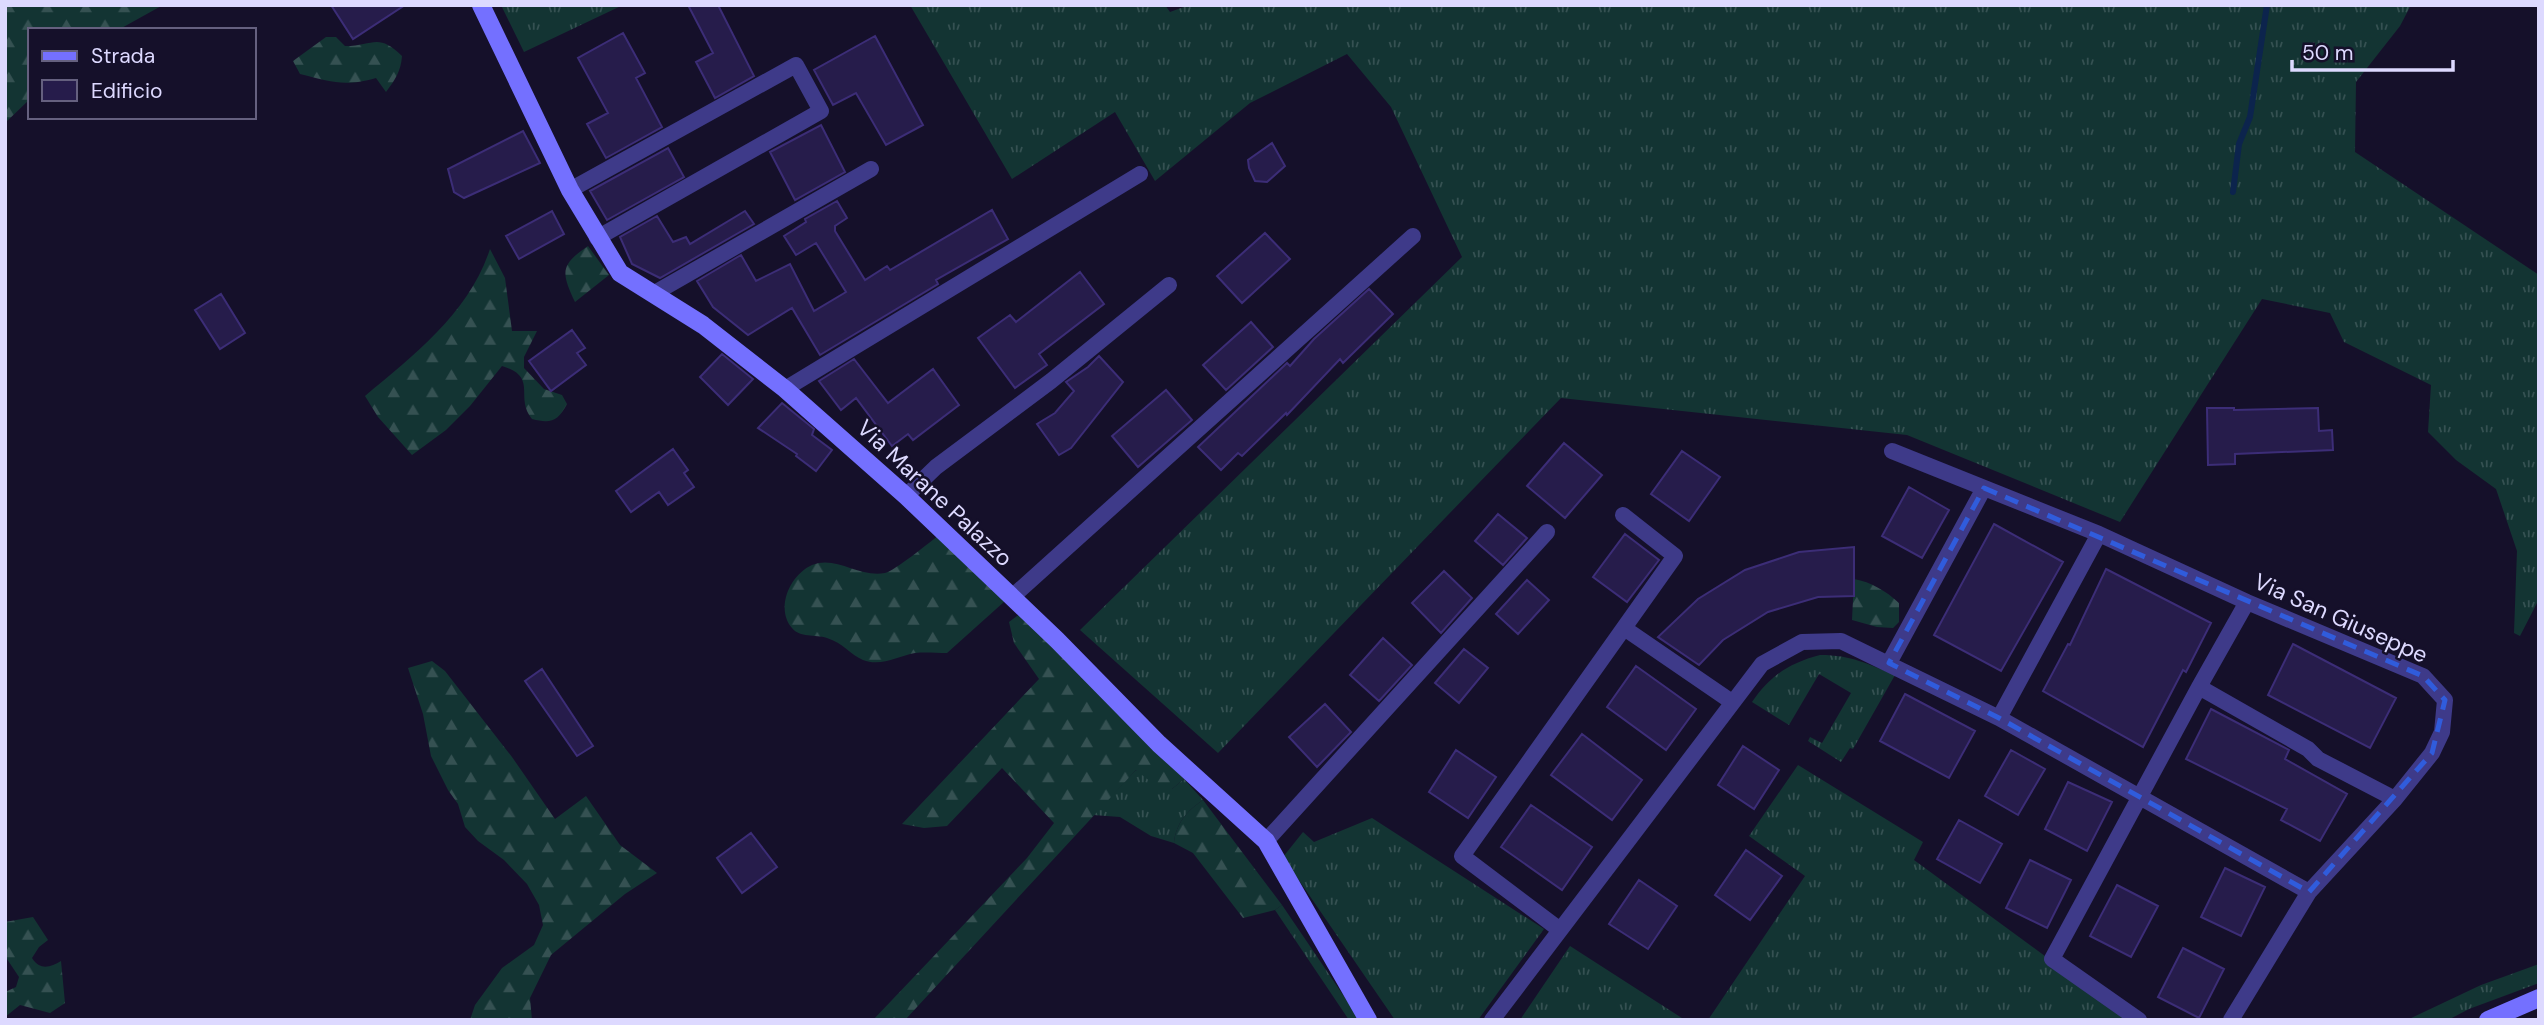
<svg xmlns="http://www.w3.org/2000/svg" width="2544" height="1025" viewBox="0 0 2544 1025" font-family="'DM Sans',sans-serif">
	<defs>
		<pattern id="grass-tufts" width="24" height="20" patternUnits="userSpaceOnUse" patternTransform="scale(1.75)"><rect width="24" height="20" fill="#133433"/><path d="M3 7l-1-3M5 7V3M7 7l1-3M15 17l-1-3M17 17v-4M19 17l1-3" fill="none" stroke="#355152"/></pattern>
		<pattern id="forest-firs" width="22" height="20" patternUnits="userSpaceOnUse" patternTransform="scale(1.75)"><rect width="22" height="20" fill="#133433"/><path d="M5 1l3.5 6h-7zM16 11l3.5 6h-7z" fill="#355152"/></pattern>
	</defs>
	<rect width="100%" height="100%" fill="#15102a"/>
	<path fill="url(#grass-tufts)" d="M501,5H623L524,52Z
		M910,5H1165L1170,12L1189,5H2411L2400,26L2356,82L2355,152L2539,275V599L2520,636L2514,633L2517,551L2496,489L2456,460L2428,432L2431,385L2344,342L2330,313L2262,299L2120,522L1907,435L1561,398L1218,753L1080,630L1462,257L1391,107L1347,54L1250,103L1155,181L1115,112L1012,179Z
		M1820,655C1852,655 1867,664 1895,675L1853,749L1850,748L1841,762L1808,741L1810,737L1822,743L1851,693L1819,674L1789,725L1752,702C1770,676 1789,663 1820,655Z
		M1798,765L1923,842L1914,860L2132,1020H1708L1805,876L1749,836Z
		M1136,770L1172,789L1184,779L1203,800C1187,811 1176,823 1174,843L1151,836L1120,817L1093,815Z
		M1372,818L1544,929L1478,1020H1395L1283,857L1303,832L1314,842Z
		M1282,905L1360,1020H1349L1275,910Z
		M1570,946L1685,1020H1520Z
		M2539,964V983L2469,1009L2448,1020H2407L2481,985Z"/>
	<path fill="url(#forest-firs)" d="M5,5H163L118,30H30V99L5,123Z
		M326,37H336L345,46C373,46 378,32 402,56C401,71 395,80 386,92L376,78C344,87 332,82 300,74L293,61Z
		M588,246L609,275L575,302C561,272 560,265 588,246Z
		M490,249L505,278L512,331H537L524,357V368L544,389L562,395L567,404C558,421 551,424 532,419C514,397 539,377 502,366L470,406L446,430L412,455L378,417L365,396C415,354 469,313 490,249Z
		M938,536L1005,601L947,653C937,653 925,652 915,653C898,656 881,667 863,660C851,655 843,643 827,638C815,634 800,638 792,628C775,608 790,575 812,565C836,555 859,578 885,573C896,570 927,544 938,536Z
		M1854,579C1871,582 1886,591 1899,603V622L1893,628L1877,627L1852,620Z
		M1021,613L1184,779L1172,789L1162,791L1136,770L905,1020H873L1027,858L1054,823L1002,768L947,826L924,828L902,824L1039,679L1014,643L1009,622Z
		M432,661L445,671L512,757L555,819L586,796L620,845L657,873L625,894L551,955L530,998L532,1020H470L475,1005L502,968L534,945L543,925L539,905L527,884L504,860L478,841L465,827L458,804L448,790L431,756L423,714L408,668Z
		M1203,800L1282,905L1275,910L1243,918L1193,853L1174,843C1176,823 1187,811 1203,800Z
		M33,917L48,940L39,947L32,958C40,971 51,967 61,961L65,1003L50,1013L20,1005L5,1017V992L16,987L19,977L5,956V922Z"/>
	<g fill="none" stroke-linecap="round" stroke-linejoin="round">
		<path stroke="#0c244d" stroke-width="6" d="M2233,192L2239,144L2250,117L2267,5"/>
	</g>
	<path fill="#261c4b" stroke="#3c2d77" stroke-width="2" d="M331,5H405L353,39Z
		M688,5H718L754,76L715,98L696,62L713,53Z
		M623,33L645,73L636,78L662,127L606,158L587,124L608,113L578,58Z
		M875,36L923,125L886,145L856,93L833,105L814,70Z
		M821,125L845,172L795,200L770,152Z
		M523,131L540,163L464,198L454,192L448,169Z
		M1272,143L1285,166L1267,182L1255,181L1249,168L1248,160Z
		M668,148L684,177L607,220L590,191Z
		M837,201L847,218L835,226V231L865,280L887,266L890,270L992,210L1008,239L936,280L938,284L820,355L792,308L748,335L713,307L697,281L741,255L756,281L790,264L814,311L846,292L816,243L796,255L784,236L806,222L805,219Z
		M552,211L564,234L519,259L506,236Z
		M745,211L754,224L660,278L632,264L620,237L657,216L673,242L686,237L690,244Z
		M1265,233L1290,259L1242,303L1217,276Z
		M1080,272L1104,304L1039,354L1047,365L1015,388L978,338L1010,315L1016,322Z
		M1369,289L1393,314L1343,363L1340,359L1287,415L1286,413L1242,456L1238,453L1221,470L1198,447L1287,363L1290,366L1314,339Z
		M221,294L245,333L220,349L195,310Z
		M1251,322L1273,347L1226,390L1203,365Z
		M572,330L585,348L577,353L586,365L551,391L529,361Z
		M722,354L753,379L728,405L700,377Z
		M1099,356L1123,382L1071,448L1059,455L1037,424L1055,413L1074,391L1066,382L1088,367Z
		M854,359L888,403L933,369L959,405L913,440L908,434L892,446L856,398L841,410L819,381Z
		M1166,390L1192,420L1138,467L1112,436Z
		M782,403L814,429L812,435L832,450L816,471L796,456L797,454L758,428Z
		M2207,408H2234V410L2318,408L2319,431L2332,430L2333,450L2235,454V464L2208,465Z
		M1564,443L1602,475L1565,518L1527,486Z
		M673,449L688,470L684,473L694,487L668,505L659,492L631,512L616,491Z
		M1682,451L1720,477L1689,521L1651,494Z
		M1909,487L1949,510L1922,558L1882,536Z
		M1498,514L1527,538L1503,565L1475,541Z
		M1994,524L2063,562L2001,671L1934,635Z
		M1625,534L1659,560L1627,602L1593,577Z
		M1854,547V596L1818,597L1768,612L1723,640L1699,665L1658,637L1698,599L1745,570L1799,552Z
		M2106,569L2211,623L2186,672L2183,670L2143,747L2043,691L2068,644L2070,645Z
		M1444,571L1472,598L1441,633L1412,603Z
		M1527,580L1549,600L1518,634L1496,614Z
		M1383,638L1412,665L1379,701L1350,675Z
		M2293,644L2396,698L2370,748L2268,695Z
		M1464,649L1488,668L1459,703L1435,683Z
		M1636,666L1696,709L1666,750L1607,707Z
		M542,669L593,746L577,756L525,681Z
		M1905,694L1975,731L1949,778L1880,741Z
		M1325,704L1351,732L1317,767L1289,737Z
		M2211,709L2289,750L2285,759L2347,794L2320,841L2281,820L2287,809L2186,759Z
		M1582,734L1642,780L1612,820L1551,775Z
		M1743,746L1779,770L1754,809L1718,785Z
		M1456,750L1496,777L1468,818L1429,792Z
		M2011,750L2045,769L2018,815L1985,796Z
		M2068,782L2112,802L2087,851L2045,829Z
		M1531,805L1592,847L1562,890L1501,847Z
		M1959,820L2002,844L1980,883L1937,859Z
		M751,833L777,867L742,893L717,858Z
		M1746,850L1782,876L1750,920L1715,895Z
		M2030,860L2071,880L2047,928L2006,908Z
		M2225,868L2265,887L2241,936L2201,917Z
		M1639,880L1677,906L1648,949L1609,924Z
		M2117,885L2158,906L2131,957L2090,936Z
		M2183,948L2224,969L2199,1018L2158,997Z"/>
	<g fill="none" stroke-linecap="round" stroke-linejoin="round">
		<path stroke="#3e3a89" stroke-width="16" d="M570,190L796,65L821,111L597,238
			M653,294L871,169
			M785,389L1140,174
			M1892,451L2099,534L2247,602L2423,676L2445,700L2442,732L2432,753L2395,799L2309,892L2231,1020
			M906,496L936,467L1051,381L1169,285
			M1012,597L1413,236
			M1624,628L1732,702
			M1889,663L1984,488
			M2199,687L2308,749L2318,759L2395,799
			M1999,718L2099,534
			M1266,841L1547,532
			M1560,930L1462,856L1675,556L1623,515
			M1492,1020L1762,664L1802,642L1841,641L1999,718L2309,892
			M2139,1020L2052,959L2199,687L2247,602"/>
		<path stroke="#7470ff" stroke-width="18" d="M481,5L570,190L620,273L703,325L785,389L906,496L1057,640L1159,744L1266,841L1368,1020
			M2488,1020L2539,998"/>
	</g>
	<path fill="none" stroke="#305cdc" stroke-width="5" stroke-dasharray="14 9" stroke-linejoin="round" d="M1984,488L2423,676L2445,700L2432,753L2309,892L1999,718L1889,663Z"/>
	<g text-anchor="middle" stroke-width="5" stroke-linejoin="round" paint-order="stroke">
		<g font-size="23" fill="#ddd9ff" stroke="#15102a">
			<text transform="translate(935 493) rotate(43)" y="8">Via Marane Palazzo</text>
			<text transform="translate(2341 618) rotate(24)" y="8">Via San Giuseppe</text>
		</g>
	</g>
	<rect width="2544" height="1025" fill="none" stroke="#ddd9ff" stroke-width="14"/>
	<rect x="28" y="28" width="228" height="91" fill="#15102a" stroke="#65607f" stroke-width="2"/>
	<rect x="42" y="51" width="35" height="10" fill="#7470ff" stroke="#65607f" stroke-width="2"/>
	<text x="91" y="63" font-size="21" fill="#ddd9ff">Strada</text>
	<rect x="42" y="80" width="35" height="21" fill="#261c4b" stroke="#65607f" stroke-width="2"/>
	<text x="91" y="98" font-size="21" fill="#ddd9ff">Edificio</text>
	<path d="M2292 60v10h161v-10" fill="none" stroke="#ddd9ff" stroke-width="3.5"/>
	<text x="2302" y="60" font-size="21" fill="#ddd9ff" stroke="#15102a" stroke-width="5" paint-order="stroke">50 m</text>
</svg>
